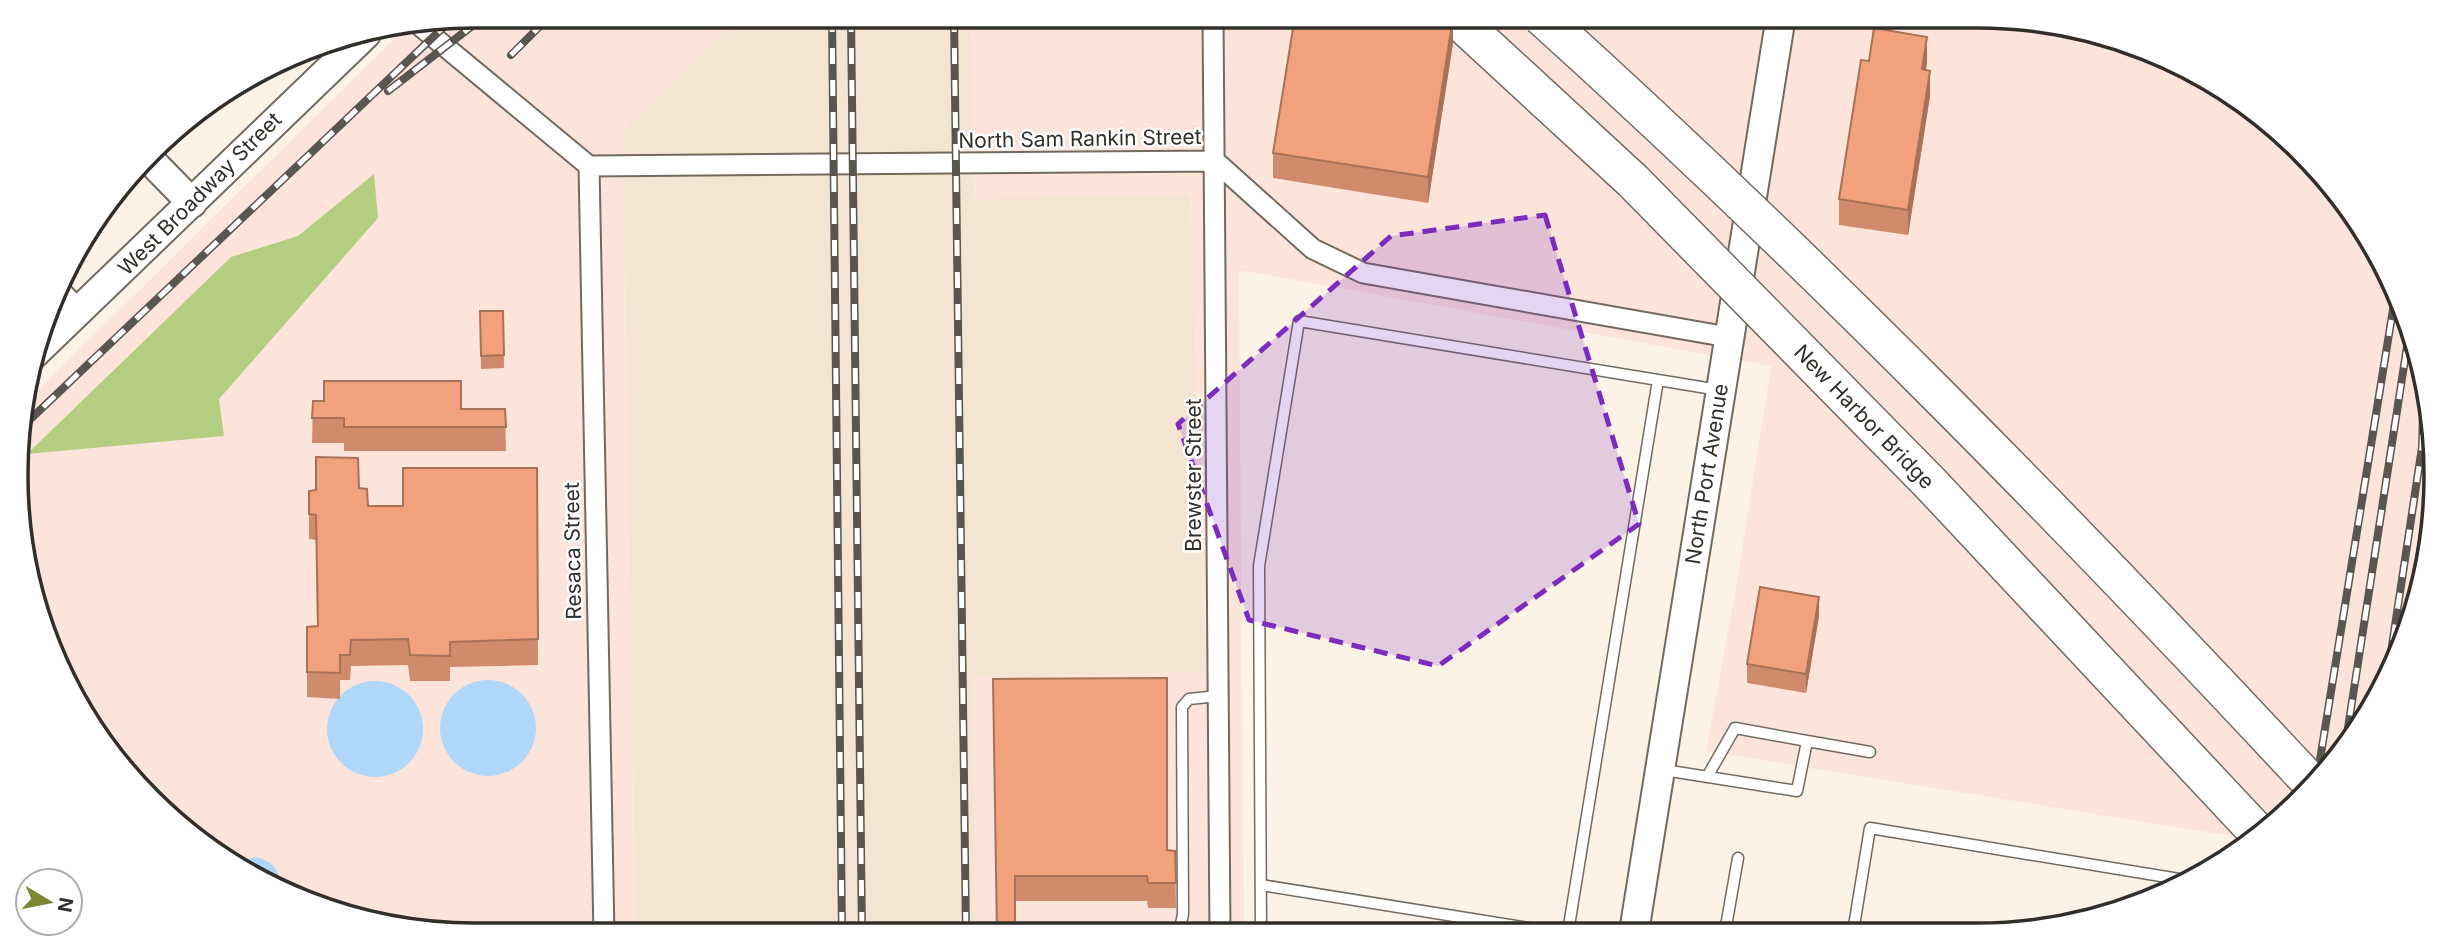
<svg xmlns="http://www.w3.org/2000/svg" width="2452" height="951" viewBox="0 0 2452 951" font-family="Inter,sans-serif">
	<rect width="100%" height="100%" fill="#fcf3e6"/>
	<path fill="#fde4db" d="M476,16H1976L2124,40L2206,77L2279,130L2341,195L2389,272L2420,356L2435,445L2432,535L2412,623L2359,731L2279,821L2251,839L1706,751L1736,588L1771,366L1239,270L1244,933L476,935L328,911L195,840L130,778L78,706L25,565L20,415L22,406L406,27Z"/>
	<path fill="#f4e5d2" d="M742,16H970L974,199L1190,194L1204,672L972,676L976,934L636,935L623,131Z"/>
	<path fill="#b3ce80" d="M374,174L378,218L219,399L224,436L27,454L231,257L298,236Z"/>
	<path fill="#aed7f9" d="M440 728a48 48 0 1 1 96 0a48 48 0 1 1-96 0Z
		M327 729a48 48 0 1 1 96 0a48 48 0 1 1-96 0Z
		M255,857C271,860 280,869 281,886L238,863Z"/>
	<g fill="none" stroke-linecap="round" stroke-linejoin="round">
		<defs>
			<path id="lane" d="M1807,741L1870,752
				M1664,770L1797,791L1807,741L1735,728L1707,777
				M1261,885L1553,932
				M1568,932L1658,380
				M1725,932L1738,858
				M1853,932L1870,828L2185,880
				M1179,933L1183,914L1182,707L1189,699L1218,696
				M1261,933L1259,566L1299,321L1719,390"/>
			<path id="street" d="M1213,16L1220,933
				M419,25L589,166L1215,161L1313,249L1363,273L1728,337
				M589,166L604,935
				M58,288L80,311"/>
			<path id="secondary" d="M149,159L192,203
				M34,354L366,34
				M1634,932L1781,16"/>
		</defs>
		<use href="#lane" stroke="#726a5f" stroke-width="13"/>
		<use href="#street" stroke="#726a5f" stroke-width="23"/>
		<use href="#secondary" stroke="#726a5f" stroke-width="32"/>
		<use href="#lane" stroke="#fff" stroke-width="10"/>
		<use href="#street" stroke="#fff" stroke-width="19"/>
		<use href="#secondary" stroke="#fff" stroke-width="28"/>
		<defs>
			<path id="rail" d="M832,16L842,934
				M851,16L862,934
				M954,16L966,934
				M511,55L550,16
				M388,91L485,16
				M20,429L451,20
				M2407,633L2435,460
				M2388,672L2422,447L2424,375
				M2345,747L2410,327
				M2317,778L2396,291"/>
		</defs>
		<use href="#rail" stroke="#59554f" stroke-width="8"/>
		<use href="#rail" stroke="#fff" stroke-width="5" stroke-dasharray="16" stroke-linecap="butt"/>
		<defs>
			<path id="highway-bridge" d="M1454,16L1633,181L1930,483L2259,834
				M1541,16C1810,259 2065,519 2312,784"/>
		</defs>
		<use href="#highway-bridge" stroke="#726a5f" stroke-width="40" stroke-linecap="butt"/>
		<use href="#highway-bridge" stroke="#fff" stroke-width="37"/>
	</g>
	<path fill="#cf8b6c" d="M1453,43L1428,203L1273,178V153Z
		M1869,61L1927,62L1926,70L1930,96L1908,235L1839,225V199Z
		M480,311H503L504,368L481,369Z
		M313,401L461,409H505L506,451H344V443H312Z
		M537,468L538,665L450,667V681H410L408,665L351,666L350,680H340V699L307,697V627L317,626L316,540L309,539V491L359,488L368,506H403Z
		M1819,616L1806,693L1747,683V664Z
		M993,679L1167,850L1175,851L1176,908H1148L1147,901H1015Z"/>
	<path fill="#a97158" d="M1453,18V43L1428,203V177Z
		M1927,37V62L1922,95V69Z
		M1930,71V96L1908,235V210Z
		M1819,597V616L1806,693V674Z"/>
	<path fill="#f1a27d" stroke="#a97158" stroke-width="2" d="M1295,16H1451L1453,18L1428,177L1273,153Z
		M1874,28L1927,37L1922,69L1930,71L1908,210L1839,199L1861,60L1869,61Z
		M480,311H503L504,355L481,356Z
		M324,381H461V409H505L506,427H344V418H312L313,401H324Z
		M316,457L358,458L359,488L367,489L368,506H403V468H537L538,639L450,642V656L410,655L408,639L351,640L350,655H340V673L307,672V627L318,626L316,515L309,514V491L316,490Z
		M1760,587L1819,597L1806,674L1747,664Z
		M1167,678V850L1175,851L1176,883H1148L1147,876H1015V934H997L993,679Z"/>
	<path fill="#7b2cbf" fill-opacity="0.2" stroke="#7b2cbf" stroke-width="5" stroke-dasharray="14 9" stroke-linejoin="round" d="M1545,215L1639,524L1438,666L1249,620L1178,424L1391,236Z"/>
	<g text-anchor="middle" stroke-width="5" stroke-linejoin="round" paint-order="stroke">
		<g font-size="21" fill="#322f2a" stroke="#fff">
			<text transform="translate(1080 139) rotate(-1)" y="7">North Sam Rankin Street</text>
			<text transform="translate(200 194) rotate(-45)" y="7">West Broadway Street</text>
			<text transform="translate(1864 417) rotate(46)" y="7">New Harbor Bridge</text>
			<text transform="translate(1707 474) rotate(-81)" y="7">North Port Avenue</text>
			<text transform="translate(1194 475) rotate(-90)" y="7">Brewster Street</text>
			<text transform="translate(573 551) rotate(-91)" y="7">Resaca Street</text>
		</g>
	</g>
	<path d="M0 0H2452V951H0ZM475 28H1977A447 447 0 0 1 2424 475V476A447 447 0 0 1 1977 923H475A447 447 0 0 1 28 476V475A447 447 0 0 1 475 28Z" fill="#fff" fill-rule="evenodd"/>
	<path fill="none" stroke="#322f2a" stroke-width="3.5" d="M475 28H1977A447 447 0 0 1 2424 475V476A447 447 0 0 1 1977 923H475A447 447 0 0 1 28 476V475A447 447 0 0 1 475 28Z"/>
	<g transform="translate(49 902) rotate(100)"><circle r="33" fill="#ffffff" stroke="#adacaa" stroke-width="2"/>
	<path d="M0-5L12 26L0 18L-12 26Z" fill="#7e8633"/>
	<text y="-10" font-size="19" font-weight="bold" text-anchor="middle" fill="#322f2a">N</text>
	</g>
</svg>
